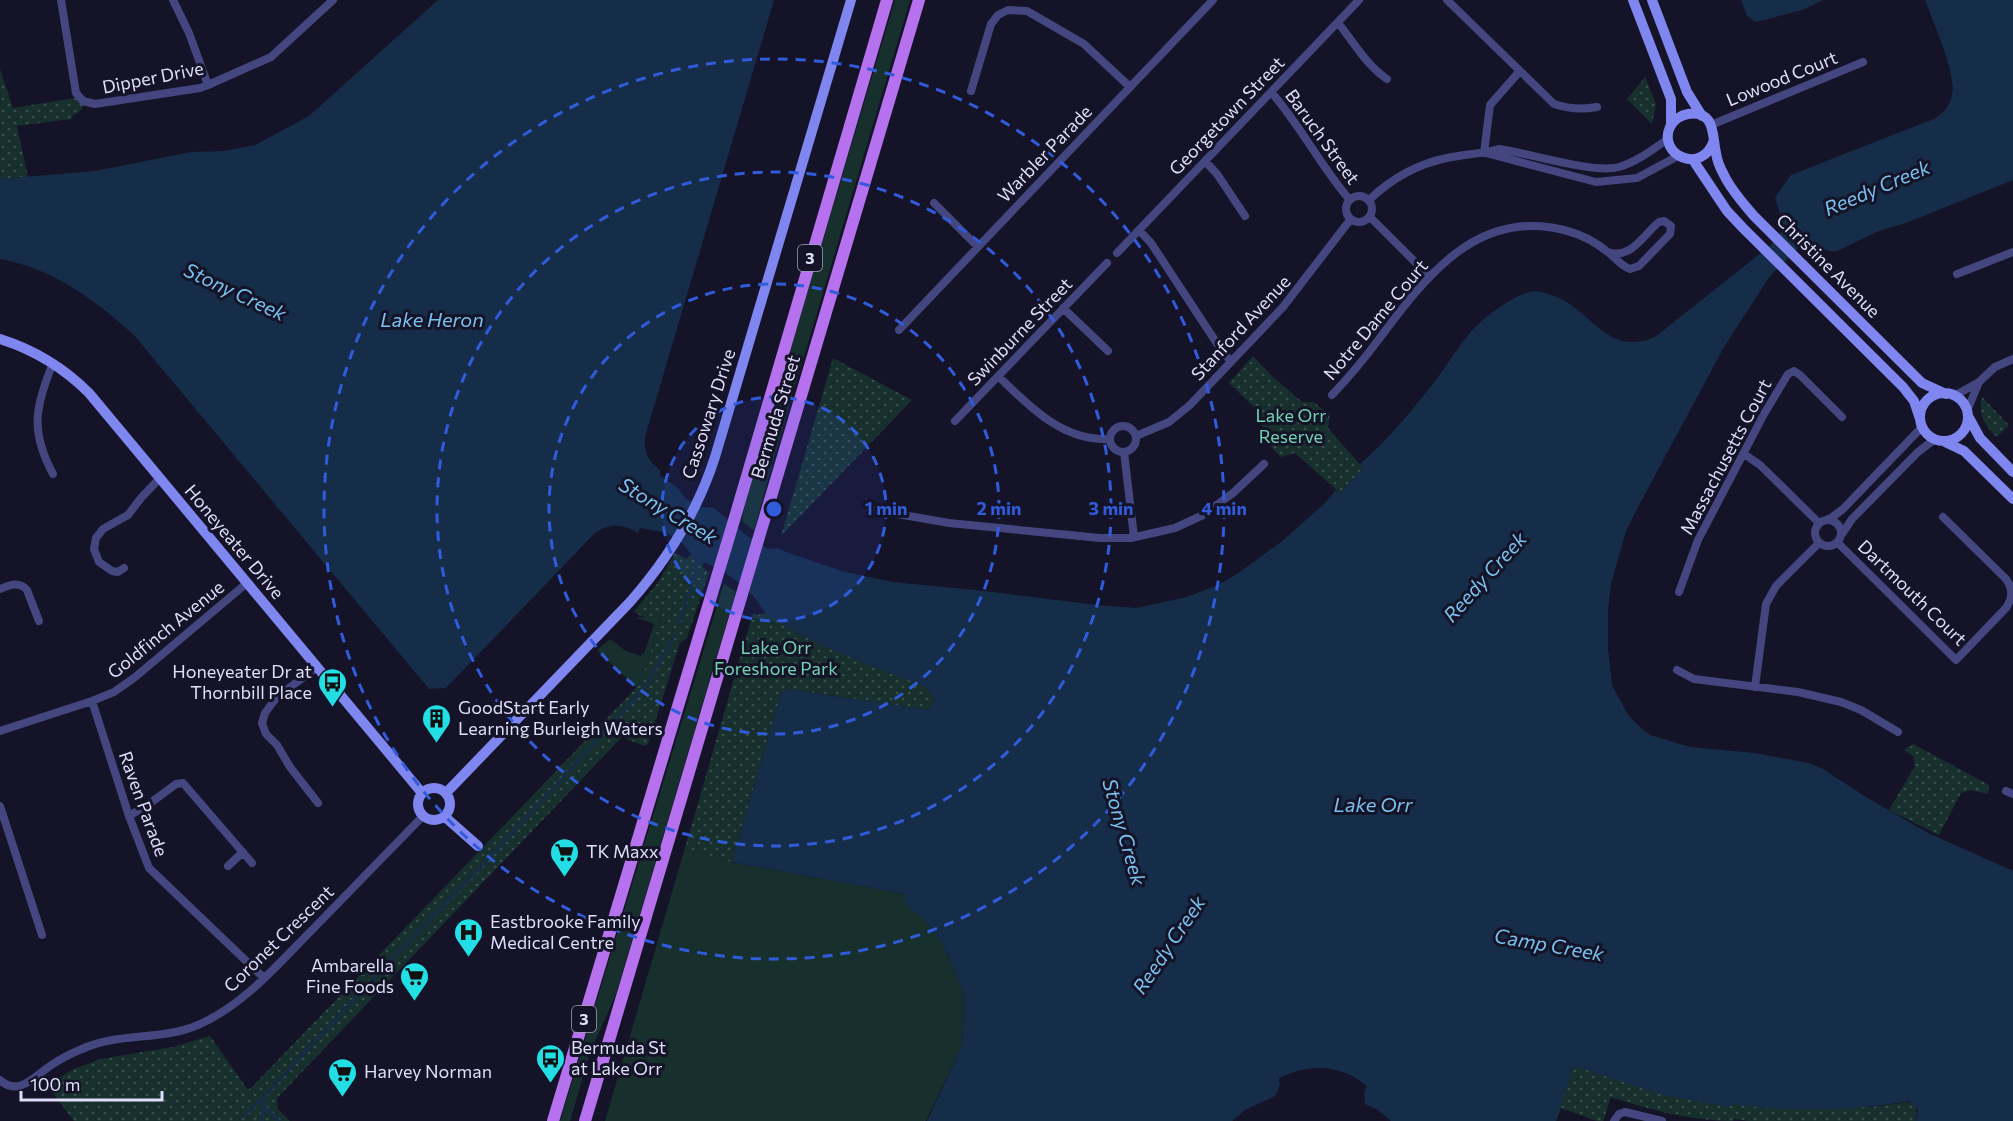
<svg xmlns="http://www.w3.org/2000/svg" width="2013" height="1121" viewBox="0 0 2013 1121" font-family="Commissioner,sans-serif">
	<defs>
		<pattern id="park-dots" width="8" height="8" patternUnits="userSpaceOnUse" patternTransform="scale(1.5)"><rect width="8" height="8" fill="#17302e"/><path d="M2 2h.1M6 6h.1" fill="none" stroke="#384e4d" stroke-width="1.8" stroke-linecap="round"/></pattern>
	</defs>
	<rect width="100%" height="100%" fill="#151327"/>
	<path fill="#17302e" d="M895,0H910L773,461L754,531L742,521L747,492Z
		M724,583L736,592L616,994L590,1053L570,1121H560Z
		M662,610L663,611L645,669L636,688L597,650L610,639L626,651L641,656L642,653L644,654L654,624L637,618L640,617L643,618Z
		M685,848L732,862L905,894V904L922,917L939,938L950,959L963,993L964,1008L962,1046L926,1121H605Z"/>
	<path fill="url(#park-dots)" d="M0,69L13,108L75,98L84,106L78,113L73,115L72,119L17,126L28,177L0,179Z
		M1645,77L1656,104L1652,124L1627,99Z
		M1253,356L1272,376L1302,402H1314L1325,412L1330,413L1328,428L1363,468L1340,493L1295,453L1281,457L1269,445L1256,409L1229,383Z
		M833,358L912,400L781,536Z
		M1982,397L2009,425L1997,437C1984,425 1978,415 1982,397Z
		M675,553L686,559L691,554L697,561L704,562L702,567L709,572L687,638L680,643L648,744L644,746L622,737L277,1098L278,1109L290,1121H74L47,1085L74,1069L101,1059L173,1047L210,1036L248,1090L254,1085L636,688L645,669L663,612L662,610C650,617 645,621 634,611L657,584Z
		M753,613L758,615L765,613L803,636L926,687L935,700L928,710L787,689L781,694L732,862L685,848Z
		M1913,744L1989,785L1988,794L1970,790L1961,793L1939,835L1889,810L1915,766L1913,756L1904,750Z
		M1571,1058L1871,1107L1911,1102L1917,1099L1916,1121H1750L1734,1119L1733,1121C1691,1121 1651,1110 1611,1097L1603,1121H1597L1561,1108L1556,1121H1551Z"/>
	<path fill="#162d49" d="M438,0H774L645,437C644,454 648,460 660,470V476L677,487L686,499L702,507L714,508L746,535L768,549L778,548L786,552L845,572L893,582L984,591L1097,605L1136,608L1187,597L1218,585L1237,574L1281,542L1324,504L1336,490L1340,493L1363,468L1360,464C1389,439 1412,410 1436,380C1459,348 1470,325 1506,303C1514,298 1525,292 1535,291C1539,291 1544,293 1548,294C1590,304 1604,359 1655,337L1771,245L1784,228L1775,197L1791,175L1936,118C1944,112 1950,106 1952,95C1957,74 1933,22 1925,0H2013V180L1906,223L1879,231L1835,252L1801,245L1770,276L1724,347L1638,507L1626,531L1611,584L1608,609V648L1612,685L1628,715L1640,727L1650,735L1690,747L1755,753L1809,763L1823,769L1866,797L1928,833L2013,871V1121H1916L1918,1110L1910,1101C1851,1111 1793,1112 1733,1104L1729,1107L1660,1094L1574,1066L1555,1121H1391L1378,1110L1365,1104L1364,1093L1367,1086C1341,1064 1309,1063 1279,1078L1280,1085L1275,1096L1245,1110L1232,1121H927L962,1046L964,1008L963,993L950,959L939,938L922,917L905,904V894L732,862L781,694L787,689L928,710L935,700L926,687C874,666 814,647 768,615C762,610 759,603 754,597C744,584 712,562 697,561L682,543L667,533L640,528L638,533C622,524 610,523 595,533L446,688L429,689L133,334C95,300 52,268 0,259V179L95,171L191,152L224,151L255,145L309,116Z
		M1741,0H1823L1802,10L1756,22L1747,16Z"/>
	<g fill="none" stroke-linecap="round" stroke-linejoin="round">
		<path stroke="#162d49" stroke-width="3" d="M679,623L697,569L698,559
			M245,1115L262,1099
			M261,1121L264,1106
			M279,1121L264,1106L262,1099L379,972L482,866L643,690L674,637"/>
		<path stroke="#444680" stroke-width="8" d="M61,0L76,93L83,101L95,104L200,88L208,85L271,57L333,0
			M173,0L189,33L208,85
			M1447,0L1554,104C1569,109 1581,110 1597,107
			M1338,23C1354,42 1365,64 1387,79
			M971,91L991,24L998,15L1008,10L1027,11L1084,44L1130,87
			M1271,92C1300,125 1320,165 1349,199
			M1711,125L1863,62
			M1484,153L1490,105L1519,72
			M1486,153L1596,182L1637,178L1678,156
			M1205,161L1217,174L1245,216
			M1346 209a13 13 0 1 1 26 0a13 13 0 1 1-26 0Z
			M1369,200C1391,179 1417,164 1447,158C1465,154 1482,154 1499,149C1528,153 1594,174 1619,167C1637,162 1653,149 1668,139
			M934,203L978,247
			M1370,217L1429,276
			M1139,230L1151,243L1218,345L1231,362
			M1117,253L1359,0
			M1957,274L2013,252
			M1063,308L1108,351
			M899,330L1213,0
			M998,376C1029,406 1063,442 1110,439
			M1332,395C1349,377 1365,358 1379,339C1425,278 1476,208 1564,230C1580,234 1596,242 1609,253C1616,258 1621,266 1630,269L1639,266L1667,237L1670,234L1671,226L1664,221L1659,222C1643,235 1631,260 1608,252
			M1954,396L1979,382L1995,367L2013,359
			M1967,411L1979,382
			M955,421L1107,263
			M1110 439a13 13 0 1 1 26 0a13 13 0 1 1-26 0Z
			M1136,436L1169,422L1190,405L1283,307L1350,220
			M1124,452L1134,537
			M1744,454L1760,465L1819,523
			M53,474C30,431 35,407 53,363
			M869,509L949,523L1100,538H1131L1175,528L1203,515L1233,493L1264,464
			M1815 533a13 13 0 1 1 26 0a13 13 0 1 1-26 0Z
			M1826,520L1831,518L1843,509L1922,427
			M1842,534L1852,519L1918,452L1935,439
			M1838,543L1956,660L2006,608C2013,597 2013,589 2006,579L1943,517
			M124,568L118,572L112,571L99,562L94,549L96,538L103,529L128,515L141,498L160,478
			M0,589C10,585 19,581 27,590L39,621
			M1679,592L1698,540L1764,414L1788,374L1794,371L1800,375L1842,417
			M317,667L276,698L265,713L262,723L266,734L277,745L290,767L318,803
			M1677,670L1694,679L1798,692L1841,702L1861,710L1898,732
			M1755,687L1766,604L1776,586L1819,543
			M92,701L129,816L149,868L264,978
			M0,731L92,701L114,692L134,678L247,583
			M2006,791L2013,794
			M0,806L42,935
			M129,816L149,804L176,784L183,783L252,863
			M228,866L243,852
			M0,1080C19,1097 35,1076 50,1066C60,1059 72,1053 82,1049C119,1032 161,1041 198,1025C244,1005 277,965 312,930C349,892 386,854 423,816
			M1614,1121L1619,1114L1625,1112L1662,1121"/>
		<path stroke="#8086ef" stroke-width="10" d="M1633,0L1671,99V125
			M1652,0L1687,92L1702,116
			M1714,140C1703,176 1657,155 1670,127C1673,120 1681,115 1688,114C1716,110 1712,136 1716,153C1717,160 1720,168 1724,175C1731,190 1743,203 1754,216L1922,383L1946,394
			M1693,160L1727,211L1743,228L1903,387L1914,401L1920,419
			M0,339C35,350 64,368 89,393L422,793
			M1920 417a24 24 0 1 1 48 0a24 24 0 1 1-48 0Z
			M1968,416L1980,438L2013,472
			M1943,441L1964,451L2013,499
			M418 804a16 16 0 1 1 32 0a16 16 0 1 1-32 0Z
			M446,793L630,602C667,560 698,510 715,457L851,0
			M444,816L478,846"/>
		<path stroke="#b672ee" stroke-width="12" d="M553,1121L735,517L887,0
			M585,1121L919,0"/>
	</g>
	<circle cx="774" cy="509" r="112" fill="#305cdc" fill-opacity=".12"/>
	<g fill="none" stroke="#305cdc" stroke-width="3" stroke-dasharray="10 8">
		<circle cx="774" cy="509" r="112"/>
		<circle cx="774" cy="509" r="225"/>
		<circle cx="774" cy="509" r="337"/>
		<circle cx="774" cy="509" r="450"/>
	</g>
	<defs>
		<symbol id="bus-pin" viewBox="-11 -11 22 30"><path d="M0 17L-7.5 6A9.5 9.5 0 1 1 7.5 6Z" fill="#21dfe4" stroke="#151327"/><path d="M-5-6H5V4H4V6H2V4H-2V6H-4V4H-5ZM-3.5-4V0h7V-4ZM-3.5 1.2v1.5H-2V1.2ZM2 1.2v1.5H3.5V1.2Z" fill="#111"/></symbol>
		<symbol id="building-pin" viewBox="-11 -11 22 30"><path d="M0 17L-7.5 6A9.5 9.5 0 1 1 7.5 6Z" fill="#21dfe4" stroke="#151327"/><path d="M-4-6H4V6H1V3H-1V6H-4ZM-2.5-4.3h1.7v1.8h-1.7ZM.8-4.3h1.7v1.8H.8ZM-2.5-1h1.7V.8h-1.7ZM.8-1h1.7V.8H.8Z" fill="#111"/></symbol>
		<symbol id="supermarket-pin" viewBox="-11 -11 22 30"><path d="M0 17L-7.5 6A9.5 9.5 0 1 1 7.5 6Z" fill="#21dfe4" stroke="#151327"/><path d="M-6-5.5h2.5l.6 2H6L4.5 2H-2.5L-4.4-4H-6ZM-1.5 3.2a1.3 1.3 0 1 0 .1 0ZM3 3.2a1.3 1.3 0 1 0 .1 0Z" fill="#111"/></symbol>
		<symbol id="hospital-pin" viewBox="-11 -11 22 30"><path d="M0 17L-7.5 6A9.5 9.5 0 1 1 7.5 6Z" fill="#21dfe4" stroke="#151327"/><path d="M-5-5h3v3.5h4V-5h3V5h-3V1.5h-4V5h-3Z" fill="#111"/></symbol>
	</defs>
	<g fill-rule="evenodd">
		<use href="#bus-pin" x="316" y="666" width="33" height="45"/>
		<use href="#building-pin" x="420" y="702" width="33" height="45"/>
		<use href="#supermarket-pin" x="548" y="836" width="33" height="45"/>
		<use href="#hospital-pin" x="452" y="916" width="33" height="45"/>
		<use href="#supermarket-pin" x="398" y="960" width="33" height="45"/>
		<use href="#bus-pin" x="534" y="1042" width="33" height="45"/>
		<use href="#supermarket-pin" x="326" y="1056" width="33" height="45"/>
	</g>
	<g text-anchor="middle" stroke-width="6" stroke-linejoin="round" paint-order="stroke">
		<g fill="#151327" stroke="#a2a1bb" stroke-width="1.5">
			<rect x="798" y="245" width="24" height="26" rx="4.5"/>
			<rect x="572" y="1006" width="24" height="26" rx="4.5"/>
		</g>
		<g font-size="16" font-weight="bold" fill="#dfdefb">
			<text x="810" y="264">3</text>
			<text x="584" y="1025">3</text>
		</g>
		<g font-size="18" fill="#dfdefb" stroke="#151327">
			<text transform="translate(153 78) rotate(-11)" y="6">Dipper Drive</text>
			<text transform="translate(1782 79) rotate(-22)" y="6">Lowood Court</text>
			<text transform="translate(1227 116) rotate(-46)" y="6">Georgetown Street</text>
			<text transform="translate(1322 137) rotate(54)" y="6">Baruch Street</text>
			<text transform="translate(1045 154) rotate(-46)" y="6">Warbler Parade</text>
			<text transform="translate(1828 266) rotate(45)" y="6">Christine Avenue</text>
			<text transform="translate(1376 320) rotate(-50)" y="6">Notre Dame Court</text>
			<text transform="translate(1241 328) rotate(-47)" y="6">Stanford Avenue</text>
			<text transform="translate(1020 332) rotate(-46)" y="6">Swinburne Street</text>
			<text transform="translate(709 414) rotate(-72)" y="6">Cassowary Drive</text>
			<text transform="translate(776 417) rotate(-73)" y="6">Bermuda Street</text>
			<text transform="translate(1726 457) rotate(-62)" y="6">Massachusetts Court</text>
			<text transform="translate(234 542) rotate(50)" y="6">Honeyeater Drive</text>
			<text transform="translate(1912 593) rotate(44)" y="6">Dartmouth Court</text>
			<text transform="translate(166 630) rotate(-39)" y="6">Goldfinch Avenue</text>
			<text transform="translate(143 804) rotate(70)" y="6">Raven Parade</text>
			<text transform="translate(279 939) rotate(-44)" y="6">Coronet Crescent</text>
		</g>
		<g font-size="18" fill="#71d3b3" stroke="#151327">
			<text x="1291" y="422">Lake Orr<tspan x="1291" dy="21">Reserve</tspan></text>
			<text x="776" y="654">Lake Orr<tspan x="776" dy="21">Foreshore Park</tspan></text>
		</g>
		<g font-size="18" fill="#dfdefb" stroke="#151327" text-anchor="start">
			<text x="312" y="678" text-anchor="end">Honeyeater Dr at<tspan x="312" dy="21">Thornbill Place</tspan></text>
			<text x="458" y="714">GoodStart Early<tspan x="458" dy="21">Learning Burleigh Waters</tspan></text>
			<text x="586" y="858">TK Maxx</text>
			<text x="490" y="928">Eastbrooke Family<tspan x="490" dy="21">Medical Centre</tspan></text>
			<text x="394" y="972" text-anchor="end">Ambarella<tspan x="394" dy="21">Fine Foods</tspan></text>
			<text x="571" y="1054">Bermuda St<tspan x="571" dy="21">at Lake Orr</tspan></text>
			<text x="364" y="1078">Harvey Norman</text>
		</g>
		<g font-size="20" font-style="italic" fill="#78c1ee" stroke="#151327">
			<text transform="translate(1877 188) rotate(-23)" y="7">Reedy Creek</text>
			<text transform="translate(235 292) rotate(25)" y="7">Stony Creek</text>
			<text x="432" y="327">Lake Heron</text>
			<text transform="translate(668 511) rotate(31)" y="7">Stony Creek</text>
			<text transform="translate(1485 577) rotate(-48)" y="7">Reedy Creek</text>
			<text x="1373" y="812">Lake Orr</text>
			<text transform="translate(1124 832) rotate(74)" y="7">Stony Creek</text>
			<text transform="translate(1169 945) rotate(-56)" y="7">Reedy Creek</text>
			<text transform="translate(1549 945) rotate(10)" y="7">Camp Creek</text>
		</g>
	</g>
	<circle cx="774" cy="509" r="9" fill="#305cdc" stroke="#151327" stroke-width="3"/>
	<g font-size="18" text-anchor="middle" font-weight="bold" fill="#305cdc" stroke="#151327" stroke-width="6" stroke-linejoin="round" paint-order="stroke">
		<text x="886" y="515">1 min</text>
		<text x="999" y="515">2 min</text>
		<text x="1111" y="515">3 min</text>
		<text x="1224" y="515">4 min</text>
	</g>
	<path d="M21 1091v9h141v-9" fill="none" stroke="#dfdefb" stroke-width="3"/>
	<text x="30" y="1091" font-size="18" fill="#dfdefb" stroke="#151327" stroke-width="4.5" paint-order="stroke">100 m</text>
</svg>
